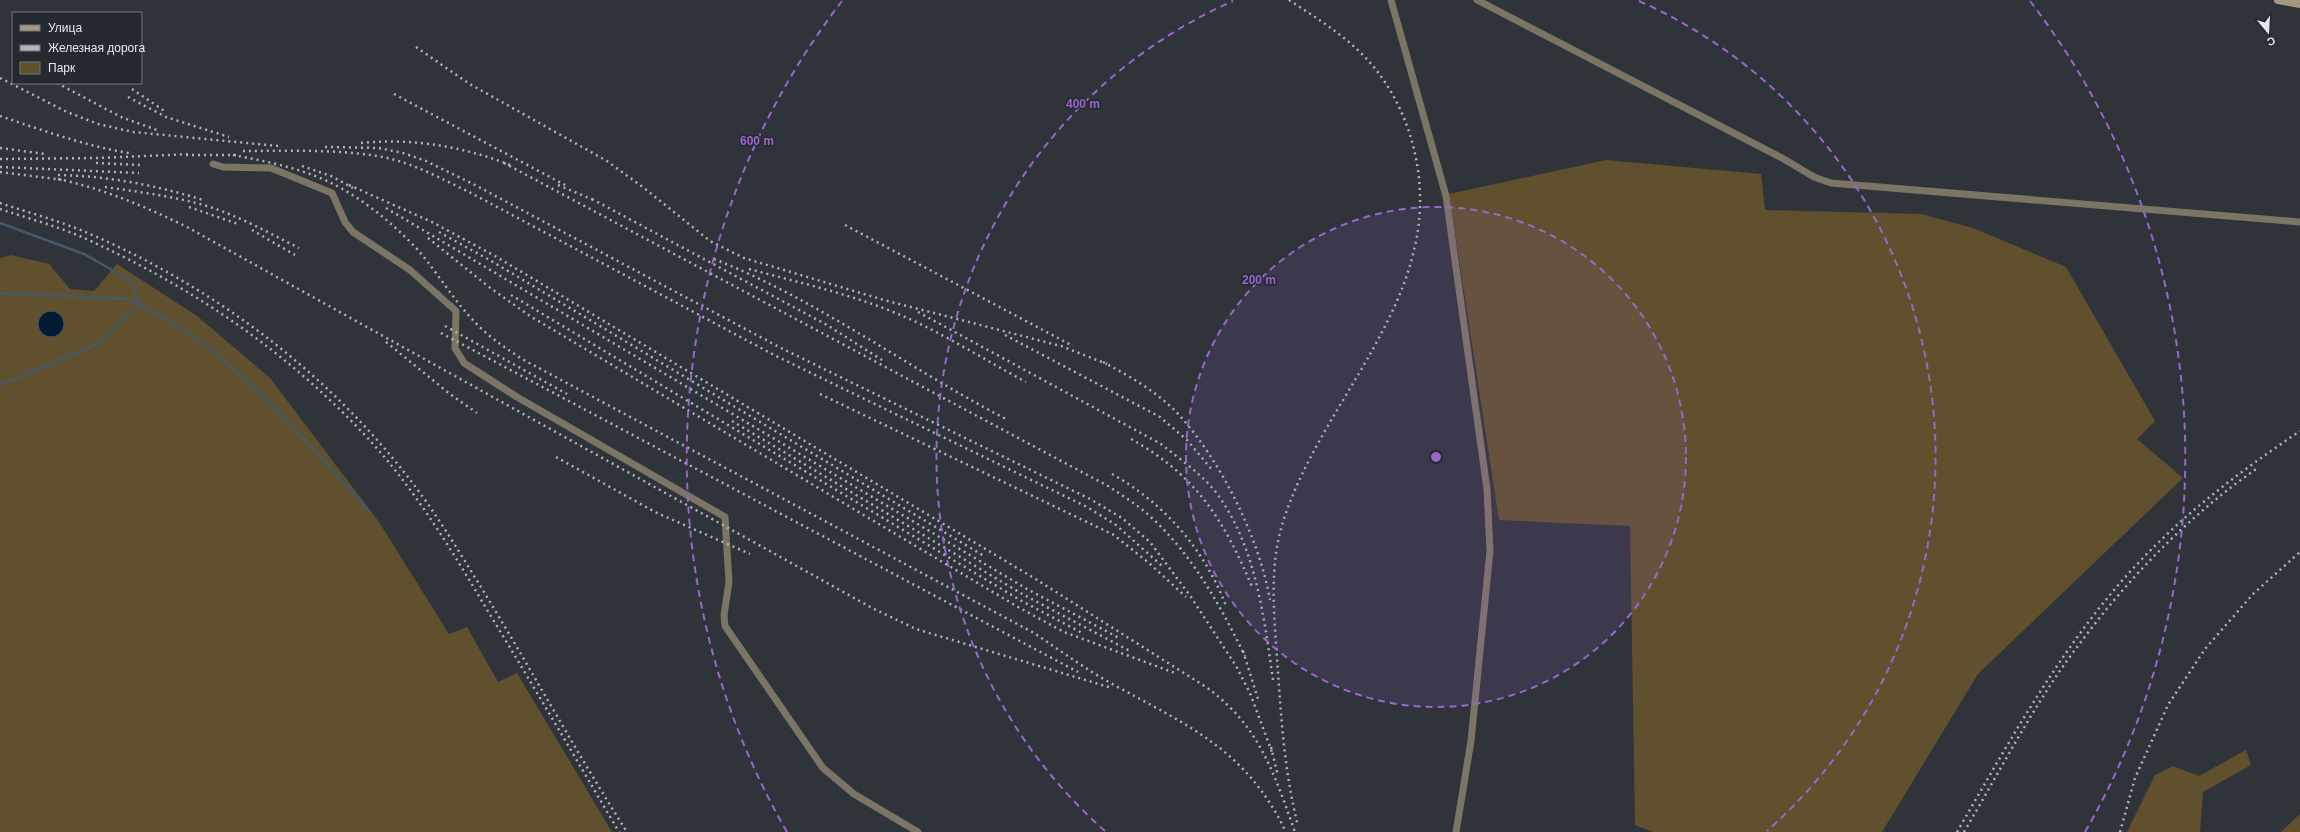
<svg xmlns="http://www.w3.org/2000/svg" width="2300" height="832" viewBox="0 0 2300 832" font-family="Arial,sans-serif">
	<rect width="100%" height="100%" fill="#2e343a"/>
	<path fill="#60502d" d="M1606,160L1761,174L1765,210L1921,214L1973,228L2066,267L2155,421L2137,439L2183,478L1978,674L1882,832H1653L1635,825L1630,526L1499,520L1449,194Z
		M11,255L49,264L70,289L94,291L117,264L197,316L270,378L379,522L449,634L467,627L498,682L517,673L612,832H0V258Z
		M2246,750L2251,765L2203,792L2200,832H2127L2155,775L2173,766L2199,776Z
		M2300,814V832H2281Z"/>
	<path fill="#001b32" stroke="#45596a" d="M38 324a13 13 0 1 1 26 0a13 13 0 1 1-26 0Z"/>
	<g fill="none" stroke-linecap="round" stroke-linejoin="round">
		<path stroke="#45596a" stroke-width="2.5" d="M0,223L84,254L133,282L139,303L100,343L0,385
			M0,293L127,299C141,304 154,312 167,320C247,367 307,444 369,511"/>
		<path stroke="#7c7464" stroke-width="7" d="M1391,0L1446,196L1487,489L1490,551L1471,741L1456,832
			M1477,0L1782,158L1814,177L1831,183L2300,222
			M213,164L223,167L271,168L332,193L345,222L353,232L410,270L456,311L455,348L464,363L517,397L725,517L729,582L724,615L725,626L823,768L854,794L918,832"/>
		<path stroke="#a5987f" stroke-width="8" d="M2278,0L2300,4"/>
		<path stroke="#b1b5ba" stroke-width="2.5" stroke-dasharray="2 4" stroke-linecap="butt" d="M1289,0C1315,17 1341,33 1363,55C1412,105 1431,183 1414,250C1405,290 1385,328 1365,363C1335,415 1301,465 1283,522C1269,566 1274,613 1277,658C1281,715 1284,771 1298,826
			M416,47L468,83L607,161L644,188L710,241L744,258L884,300L1061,346L1107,364
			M0,78L67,112L98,124L133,132L278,146
			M57,83L121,117L157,130
			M132,89L166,112
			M394,94L565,185
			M128,97L166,117L229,137
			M0,116C42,130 85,146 129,153
			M361,143C412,138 462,146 510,165
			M325,147L379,148L403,153L426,161L475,185L781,348L1090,499L1122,518L1150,542L1191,597L1236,666L1250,693L1272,752
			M0,148L45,154
			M243,151C287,151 333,149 377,156C410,161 442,179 471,193L776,356L1087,507L1116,525L1162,566
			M186,155H237
			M233,155C259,160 285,165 310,174C350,188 389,219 418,250C437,272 452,298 472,319C486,335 504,347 522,359L1034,633C1061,651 1088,671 1116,686C1191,727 1247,751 1286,832
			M0,159L97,158L191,154
			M96,163L140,165
			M504,163L1108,486C1120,494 1133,502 1144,511C1190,550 1219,603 1245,656
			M302,166L331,176L353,188
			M0,167L139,173
			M0,172L63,180
			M58,175C108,176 155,185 203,200
			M58,179C104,189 144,206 187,227L874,609L916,629L1112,688
			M349,185L432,222L495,256L1034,578L1206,687C1259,725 1274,773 1295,832
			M558,185L596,201
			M105,187C139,192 173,196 207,206C239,216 269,233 299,248
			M592,199L827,325L882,360
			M0,203C27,212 56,220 83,231C207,283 320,366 404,472C436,512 463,558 490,602C536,678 579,757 627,832
			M189,207L238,224
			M386,208L1027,589L1121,639
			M0,209C27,218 56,226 82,237C188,285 280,346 361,431C412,484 451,549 489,613C533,685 576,759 619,832
			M845,225L1073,346
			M252,230L295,255
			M439,232L493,262L984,556
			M428,238L489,287L530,316L1018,607L1064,632L1175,673
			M714,259C818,300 908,368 1006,419
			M749,269C801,283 854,295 903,316C946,335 985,360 1026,382
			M511,295L1020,600L1084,634
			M918,312L1161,444C1181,460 1203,475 1218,495C1256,548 1264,617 1273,680
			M445,326L567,394
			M441,333L1078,672
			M1005,335L1160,417L1187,440L1213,471
			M386,342L450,394L477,413
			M1103,362C1131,377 1158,392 1180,416C1222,463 1259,538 1270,600
			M820,394L1114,535L1149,563L1186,597
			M732,421L1024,595L1130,651
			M1131,439C1197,476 1224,520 1253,589
			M556,457L655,512L750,554
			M1112,474C1164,503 1205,550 1226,606
			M1243,651L1259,702
			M1271,747L1278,776
			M1957,832C2016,730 2074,623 2160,541C2204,498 2250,465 2300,431
			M1964,832C1997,776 2027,718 2064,665C2118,589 2182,520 2259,467
			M2120,832L2135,778L2168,705L2205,649L2253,594L2300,552"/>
	</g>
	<circle cx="1436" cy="457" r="250" fill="#9b65cd" fill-opacity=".12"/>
	<g fill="none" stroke="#9b65cd" stroke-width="2" stroke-dasharray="7 5">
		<circle cx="1436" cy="457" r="250"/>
		<path d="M1105 831A499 499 0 0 1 1233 1M1639 1A499 499 0 0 1 1767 831"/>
		<path d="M787 832A749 749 0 0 1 842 1M2030 1A749 749 0 0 1 2085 832"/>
	</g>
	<circle cx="1436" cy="457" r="6" fill="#9b65cd" stroke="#242a30" stroke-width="2"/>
	<g font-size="12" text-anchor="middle" font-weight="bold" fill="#9b65cd" stroke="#242a30" stroke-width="3" stroke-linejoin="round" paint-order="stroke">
		<text x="1083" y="108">400 m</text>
		<text x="757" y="145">600 m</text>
		<text x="1259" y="284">200 m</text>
	</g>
	<rect x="12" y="12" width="130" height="72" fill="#242a30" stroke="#71767c"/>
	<rect x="20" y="25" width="20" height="6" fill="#a5987f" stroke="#71767c"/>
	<text x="48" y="32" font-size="12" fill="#e5e9ed">Улица</text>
	<rect x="20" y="45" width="20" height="6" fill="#b1b5ba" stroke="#71767c"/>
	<text x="48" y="52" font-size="12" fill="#e5e9ed">Железная дорога</text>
	<rect x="20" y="62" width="20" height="12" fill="#60502d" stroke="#71767c"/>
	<text x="48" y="72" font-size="12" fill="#e5e9ed">Парк</text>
	<g transform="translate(2268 32) rotate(162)" stroke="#242a30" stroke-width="3" paint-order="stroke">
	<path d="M0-3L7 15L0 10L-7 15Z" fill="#e5e9ed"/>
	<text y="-6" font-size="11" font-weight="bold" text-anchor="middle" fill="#e5e9ed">С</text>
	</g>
</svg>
